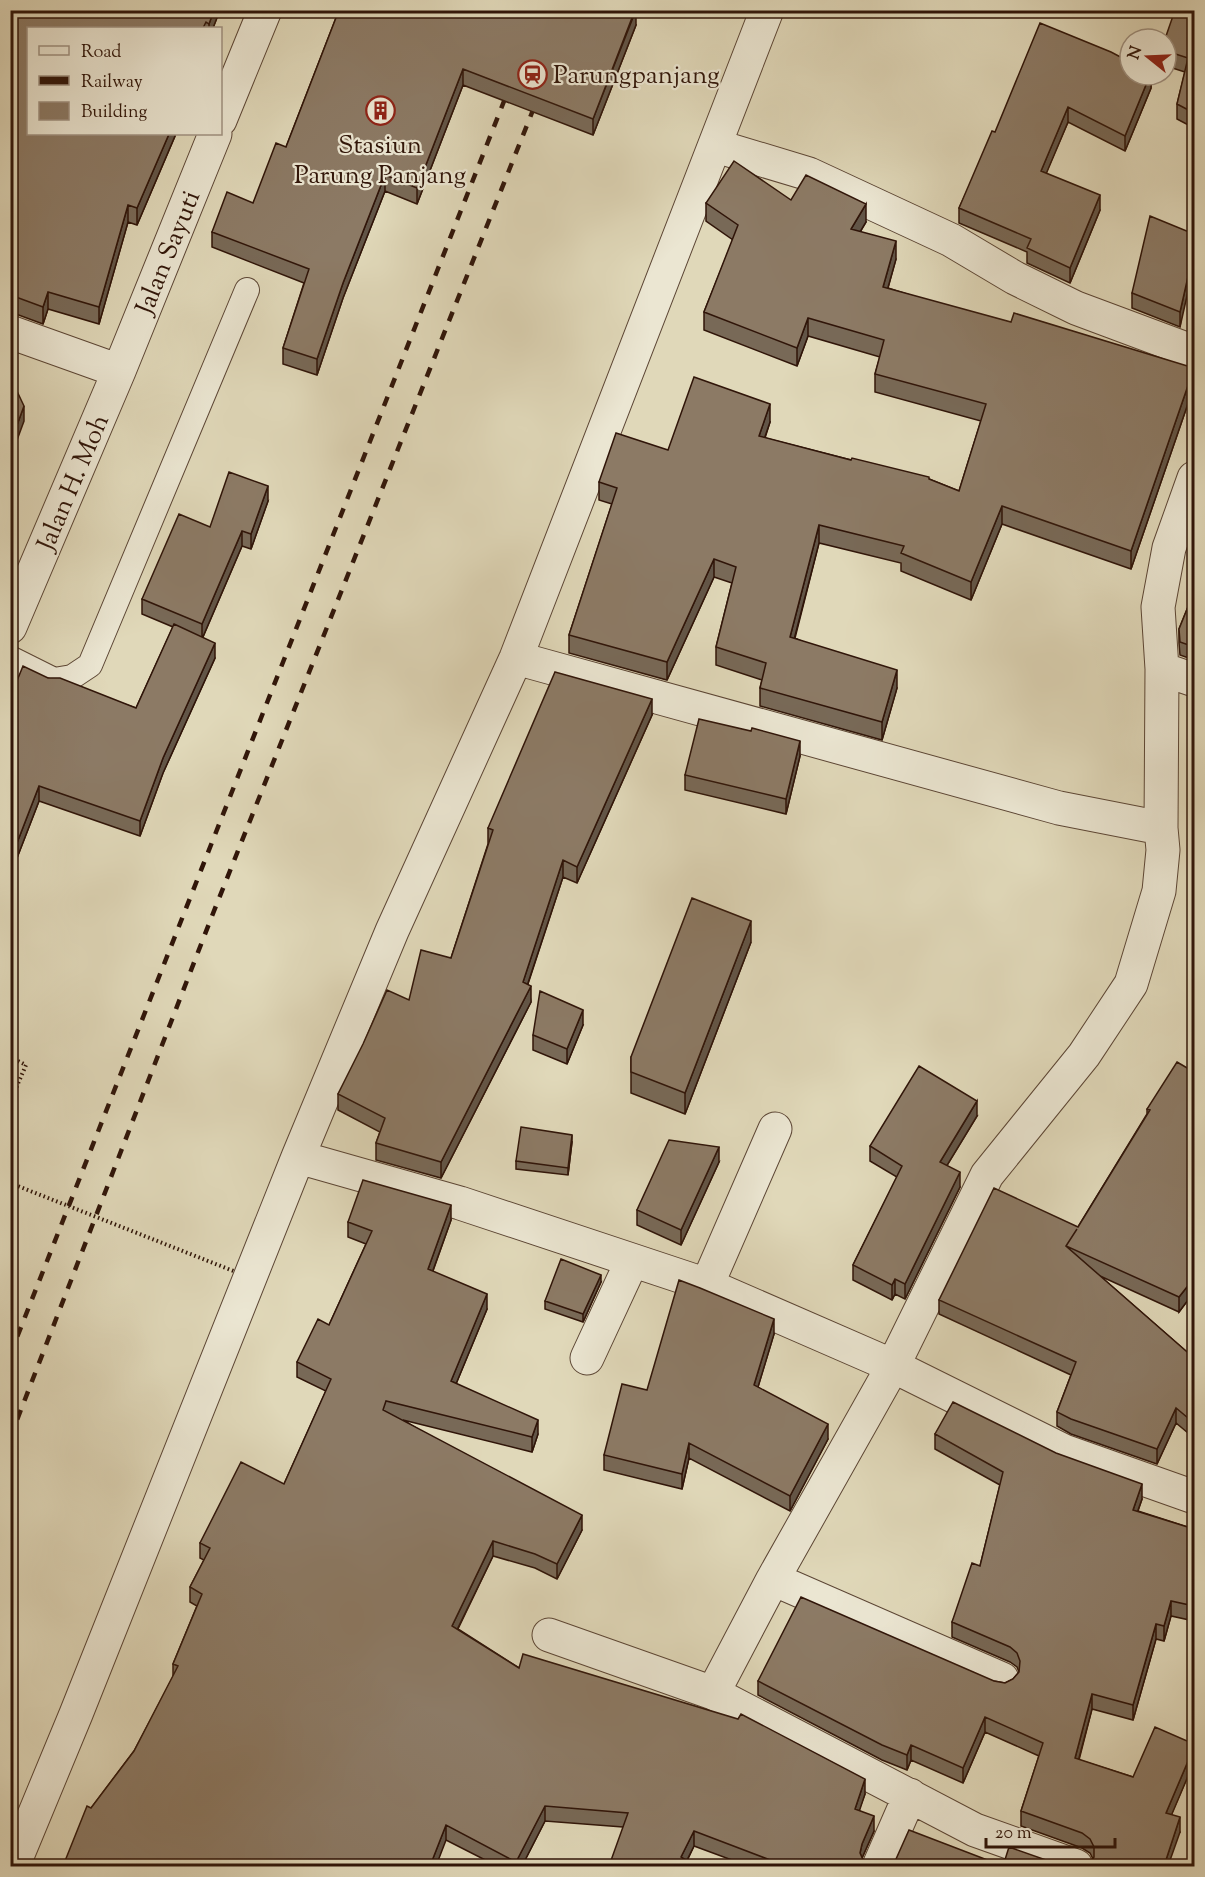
<svg xmlns="http://www.w3.org/2000/svg" width="1205" height="1877" viewBox="0 0 1205 1877" font-family="'Sorts Mill Goudy',serif">
	<rect width="100%" height="100%" fill="#e0d8b9"/>
	<filter id="stains"><feTurbulence type="fractalNoise" baseFrequency=".00333" numOctaves="4"/><feColorMatrix values="0 0 0 0 .2 0 0 0 0 .09 0 0 0 0 .02 0 0 0 .5 -.17"/></filter>
	<radialGradient id="worn" r=".72"><stop offset=".6" stop-color="#630" stop-opacity="0"/><stop offset="1" stop-color="#630" stop-opacity=".3"/></radialGradient>
	<g fill="none" stroke-linecap="round" stroke-linejoin="round">
		<defs>
			<path id="lane" d="M10,658L54,680L72,677L90,665L247,290"/>
			<path id="street" d="M220,120L265,10
				M716,146L809,174L951,240L1015,278L1076,308L1194,352
				M10,332L119,371
				M10,627L119,371L215,134
				M516,658L1059,808L1161,828
				M1162,669L1194,680
				M298,1157L460,1203L707,1285L893,1366L1064,1451L1194,1497
				M707,1285L775,1129
				M587,1358L632,1261
				M773,1579L1002,1679
				M549,1635L713,1693L975,1830L1076,1866
				M713,1693L773,1579L893,1366L987,1175L1084,1055L1131,984L1159,891L1163,850L1161,828L1162,669L1158,607L1169,548L1194,478
				M13,1866L76,1714L298,1157L392,931L516,658L767,10
				M879,1866L910,1795"/>
		</defs>
		<use href="#lane" stroke="#5c4635" stroke-width="26"/>
		<use href="#street" stroke="#5c4635" stroke-width="35"/>
		<path stroke="#301509" stroke-width="4" stroke-dasharray="1.5 3" stroke-linecap="butt" d="M10,1057L26,1065L10,1102"/>
		<use href="#lane" stroke="#ebe6d2" stroke-width="24"/>
		<use href="#street" stroke="#ebe6d2" stroke-width="33"/>
		<path stroke="#301509" stroke-width="4.5" stroke-dasharray="10 10" stroke-linecap="butt" d="M10,1355L510,86
			M10,1438L212,916L539,95"/>
		<path stroke="#301509" stroke-width="4" stroke-dasharray="1.5 3" stroke-linecap="butt" d="M10,1183L236,1272"/>
	</g>
	<path fill="#786957" stroke="#301509" stroke-width="1.5" d="M10,10H220L213,28H28L175,134V136L137,225L128,222L99,324L48,309L43,324L16,314H10Z
		M339,10L636,25L593,135L463,85L417,204L385,191L343,298L317,375L283,364V348L304,283L212,247V232L253,203L286,147Z
		M1194,10V128L1177,119V104L1185,72L1166,66V39Z
		M1151,75V88L1125,151L1068,122L1046,173L1100,210L1070,283L1027,263V252L959,223V208L995,132Z
		M791,200L866,222L860,232L896,259L888,288L1194,386L1131,569L1002,524L971,600L901,571V563L819,543L795,638L897,688L882,740L760,706V688L762,680L716,665V647L732,583L714,577L667,680L569,653V635L612,504L599,500V482L668,450L770,422L765,438L851,460L929,479L959,491L981,421L875,392V374L880,357L808,336L797,366L704,330V312L733,240L706,221V203Z
		M1194,234L1180,327L1132,308V293Z
		M268,501L251,549L242,546L203,637L215,658L163,773L140,836L39,801L10,876V698L48,678L136,708L173,627L142,614V599L210,527Z
		M1194,592V660L1180,655L1179,643V629Z
		M652,715L577,883L563,877L528,984L531,1002L441,1178L376,1160V1143L380,1132L338,1110V1094L409,1000L451,958L488,844V828Z
		M800,756L786,814L685,790V775Z
		M751,942L685,1114L631,1093V1057Z
		M583,1025L567,1064L533,1050V1035Z
		M1194,1072V1292L1179,1312L1100,1276L1194,1358V1438L1176,1423L1157,1464L1071,1434L1057,1426V1412L1071,1375L939,1314V1300L1078,1227L1147,1114V1109Z
		M977,1116L947,1165L960,1187L905,1299L895,1294L892,1300L853,1280V1265L897,1177L870,1161V1146Z
		M572,1142L568,1175L516,1169V1161Z
		M719,1162L681,1245L637,1225V1210Z
		M451,1220L433,1271L487,1309L456,1384L538,1434L532,1452L403,1420L582,1530L557,1579L535,1568L493,1556L458,1629L519,1668L865,1794L859,1810L874,1831L862,1858L864,1862L870,1866H748L694,1846L687,1861L692,1866L623,1827L545,1821L522,1866H497L446,1840L91,1808L134,1751L173,1677V1664L197,1606L190,1602V1587L204,1560L200,1558V1543L284,1484L326,1391L297,1377V1362L329,1325L366,1244L348,1237V1222Z
		M601,1282L583,1322L545,1309V1301Z
		M774,1334L758,1387L828,1439L790,1511L689,1458L682,1489L604,1470V1455L647,1390Z
		M935,1434L1142,1499L1138,1511L1194,1529V1621L1171,1616L1164,1641L1156,1639L1133,1720L1092,1709L1079,1760L1133,1777L1194,1762L1171,1815L1180,1832L1089,1865L1093,1859L1090,1853L1082,1848L1021,1826V1811L1039,1756L985,1732L963,1783L911,1760L907,1770L882,1760L758,1695V1681H994L1005,1683L1013,1679L1019,1672L1017,1667L1010,1662L952,1637V1622L980,1566L1000,1485L935,1449Z"/>
	<path fill="#625547" stroke="#301509" stroke-width="1.5" d="M214,10H220L213,28H209V24Z
		M636,10V25L593,135V119Z
		M463,69V85L417,204V188Z
		M1150,75H1151V88L1125,151V136Z
		M1068,107V122L1041,186V171Z
		M169,134H175V136L137,225V208Z
		M385,175V191L343,298L317,375V359L343,283Z
		M1100,195V210L1070,283V268Z
		M866,204V222L851,247V229Z
		M128,205V222L99,324V307Z
		M896,241V259L883,305V287Z
		M1194,250V265L1180,327V312Z
		M48,292V309L43,324V307Z
		M808,318V336L797,366V348Z
		M1194,368V386L1131,569V551Z
		M770,404V422L759,454V436Z
		M24,406V421L10,459V444Z
		M268,486V501L251,549V534Z
		M1002,506V524L971,600V582Z
		M819,525V543L790,655V637Z
		M242,531V546L202,639V624Z
		M714,559V577L667,680V662Z
		M215,643V658L163,773L140,836V821L163,758Z
		M897,670V688L882,740V722Z
		M652,699V715L577,883V867Z
		M800,741V756L786,814V799Z
		M39,786V801L10,876V861Z
		M563,860V877L523,998V982Z
		M751,921V942L685,1114V1093Z
		M531,986V1002L441,1178V1162Z
		M583,1010V1025L567,1064V1049Z
		M977,1101V1116L940,1177V1162Z
		M572,1135V1142L568,1175V1168Z
		M719,1147V1162L681,1245V1230Z
		M960,1172V1187L905,1299V1284Z
		M451,1205V1220L428,1284V1269Z
		M601,1275V1282L583,1322V1314Z
		M1194,1278V1292L1179,1312V1297Z
		M895,1279V1294L892,1300V1285Z
		M487,1294V1309L451,1396V1381Z
		M774,1319V1334L754,1400V1385Z
		M1176,1408V1423L1157,1464V1449Z
		M538,1420V1434L532,1452V1437Z
		M828,1424V1439L790,1511V1496Z
		M689,1443V1458L682,1489V1474Z
		M1142,1484V1499L1133,1524V1510Z
		M582,1515V1530L557,1579V1564Z
		M493,1541V1556L452,1640V1626Z
		M1171,1601V1616L1164,1641V1626Z
		M1156,1624V1639L1133,1720V1705Z
		M1092,1694V1709L1075,1773V1758Z
		M985,1717V1732L963,1783V1768Z
		M911,1745V1760L907,1770V1755Z
		M1194,1747V1762L1166,1828V1813Z
		M865,1779V1794L855,1824V1809Z
		M545,1806V1821L522,1866H516V1862Z
		M874,1816V1831L862,1858L860,1853L862,1844Z
		M1180,1817V1832L1168,1866H1164Z
		M446,1825V1840L436,1866H430Z
		M694,1831V1846L684,1866L681,1857Z"/>
	<path fill="#8c7a65" stroke="#301509" stroke-width="1.5" d="M10,10H214L209,24L206,22L203,28H28V134H169L137,208L128,205L99,307L48,292L43,307L16,297H10Z
		M339,10H635L593,119L463,69L417,188L385,175L343,283L317,359L283,348L309,269L212,232L227,192L253,203L276,143L286,147Z
		M1175,10H1194V113L1177,104L1188,58L1166,51V39H1165Z
		M1040,23L1111,52L1130,62V75H1150L1125,136L1068,107L1041,171L1100,195L1070,268L1027,248L1031,239L959,208L992,131L995,132Z
		M734,161L791,200L806,175L866,204L851,229L896,241L883,287L1011,322L1014,313L1194,368L1131,551L1002,506L971,582L901,553L904,546L819,525L790,637L897,670L882,722L760,688L766,663L716,647L736,567L714,559L667,662L569,635L617,488L599,482L616,433L668,450L694,377L770,404L759,436L851,460L852,458L929,477V479L959,491L986,404L875,374L884,340L808,318L797,348L704,312L738,225L706,203Z
		M1150,216L1194,234V250L1180,312L1132,293Z
		M10,385L15,387L24,406L10,444Z
		M229,472L268,486L251,534L242,531L202,624L142,599L179,514L210,527Z
		M1194,592V647L1180,642L1179,629Z
		M174,624L215,643L163,758L140,821L39,786L10,861V698L23,666L48,678H60L136,708Z
		M555,672L652,699L577,867L563,860L523,982L531,986L441,1162L376,1143L385,1118L338,1094L363,1044L387,990L409,1000L421,950L451,958L493,830L488,828Z
		M699,719L751,731L752,728L800,741L786,799L685,775Z
		M692,898L751,921L685,1093L631,1072V1057Z
		M540,991L583,1010L567,1049L533,1035Z
		M1177,1062L1194,1072V1278L1179,1297L1066,1246L1077,1229L1066,1246L1194,1358V1423L1176,1408L1157,1449L1071,1419L1057,1412L1076,1362L939,1300L994,1188L1078,1227L1150,1110L1147,1109Z
		M919,1066L977,1101L940,1162L960,1172L905,1284L895,1279L892,1285L853,1265L902,1166L870,1146Z
		M521,1127L572,1135L568,1168L516,1161Z
		M669,1140L719,1147L681,1230L637,1210Z
		M363,1180L451,1205L428,1269L487,1294L451,1381L538,1420L532,1437L386,1401L383,1410L582,1515L557,1564L535,1554L493,1541L452,1626L519,1668L523,1654L738,1719L741,1714L865,1779L855,1809L874,1816L862,1844L860,1853L864,1862L870,1866H786L694,1831L681,1857L692,1864L691,1866H609L628,1813L545,1806L516,1862L446,1825L430,1866H63L87,1806L91,1808L134,1751L178,1666L173,1664L202,1594L190,1587L210,1548L200,1543L241,1462L284,1484L331,1379L297,1362L318,1319L329,1325L372,1231L348,1222Z
		M561,1259L601,1275L583,1314L545,1301Z
		M679,1280L700,1288L774,1319L754,1385L828,1424L790,1496L689,1443L682,1474L604,1455L622,1384L647,1390Z
		M953,1402L1056,1453L1142,1484L1133,1510L1194,1529L1191,1538L1194,1539V1606L1171,1601L1164,1626L1156,1624L1133,1705L1092,1694L1075,1758L1133,1777L1155,1727L1194,1744V1747L1166,1813L1180,1817L1164,1866H1086L1089,1865L1094,1857V1847L1090,1839L1082,1833L1021,1811L1043,1743L985,1717L963,1768L911,1745L907,1755L882,1745L758,1681L801,1597L994,1681L1005,1683L1013,1679L1019,1672L1020,1661L1017,1653L1010,1647L952,1622L972,1563L980,1566L1003,1472L935,1434Z
		M909,1830L1003,1866L1009,1847L1063,1866H889L896,1859Z"/>
	<defs>
		<symbol id="station-ring" viewBox="-11 -11 22 22"><circle r="9.5" fill="#ebe6d2" stroke="#8f2418" stroke-width="1.5"/><path d="M-3-6H3Q5-6 5-4V2Q5 4 3 4L4.5 6H3L1.5 4h-3L-3 6H-4.5L-3 4Q-5 4-5 2V-4Q-5-6-3-6ZM-3.5-4v3h7v-3ZM-3.5 1v1.5H-2V1ZM2 1v1.5H3.5V1Z" fill="#8f2418"/></symbol>
		<symbol id="building-ring" viewBox="-11 -11 22 22"><circle r="9.5" fill="#ebe6d2" stroke="#8f2418" stroke-width="1.5"/><path d="M-4-6H4V6H1V3H-1V6H-4ZM-2.5-4.3h1.7v1.8h-1.7ZM.8-4.3h1.7v1.8H.8ZM-2.5-1h1.7V.8h-1.7ZM.8-1h1.7V.8H.8Z" fill="#8f2418"/></symbol>
	</defs>
	<g fill-rule="evenodd">
		<use href="#station-ring" x="516" y="58" width="33" height="33"/>
		<use href="#building-ring" x="364" y="94" width="33" height="33"/>
	</g>
	<g text-anchor="middle" stroke-width="4.5" stroke-linejoin="round" paint-order="stroke">
		<g font-size="26" fill="#301509" stroke="#ebe6d2" text-anchor="start">
			<text x="553" y="83">Parungpanjang</text>
			<text x="380" y="153" text-anchor="middle">Stasiun<tspan x="380" dy="30">Parung Panjang</tspan></text>
		</g>
		<g font-size="26" fill="#301509" stroke="#ebe6d2">
			<text transform="translate(167 252) rotate(-68)" y="9">Jalan Sayuti</text>
			<text transform="translate(72 482) rotate(-67)" y="9">Jalan H. Moh</text>
		</g>
	</g>
	<rect width="1205" height="1877" fill="none" stroke="#e0d8b9" stroke-width="36"/>
	<rect x="12" y="12" width="1181" height="1853" fill="none" stroke="#301509" stroke-width="3"/>
	<rect x="18" y="18" width="1169" height="1841" fill="none" stroke="#301509" stroke-width="1.5"/>
	<rect x="27" y="27" width="195" height="108" fill="#ebe6d2" stroke="#a09282" stroke-width="1.5"/>
	<rect x="39" y="46" width="30" height="9" fill="#ebe6d2" stroke="#a09282" stroke-width="1.5"/>
	<text x="81" y="57" font-size="18" fill="#301509">Road</text>
	<rect x="39" y="76" width="30" height="9" fill="#301509" stroke="#a09282" stroke-width="1.5"/>
	<text x="81" y="87" font-size="18" fill="#301509">Railway</text>
	<rect x="39" y="102" width="30" height="18" fill="#8c7a65" stroke="#a09282" stroke-width="1.5"/>
	<text x="81" y="117" font-size="18" fill="#301509">Building</text>
	<g transform="translate(1148 57) rotate(288)"><circle r="28" fill="#ebe6d2" stroke="#a09282" stroke-width="1.5"/>
	<path d="M0-4.5L10 22L0 15L-10 22Z" fill="#8f2418"/>
	<text y="-9" font-size="16" font-weight="bold" text-anchor="middle" fill="#301509">N</text>
	</g>
	<path d="M986 1838v9h129v-9" fill="none" stroke="#301509" stroke-width="3"/>
	<text x="995" y="1838" font-size="18" fill="#301509" stroke="#ebe6d2" stroke-width="4.5" paint-order="stroke">20 m</text>
	<rect width="100%" height="100%" filter="url(#stains)"/>
	<rect width="100%" height="100%" fill="url(#worn)"/>
</svg>
